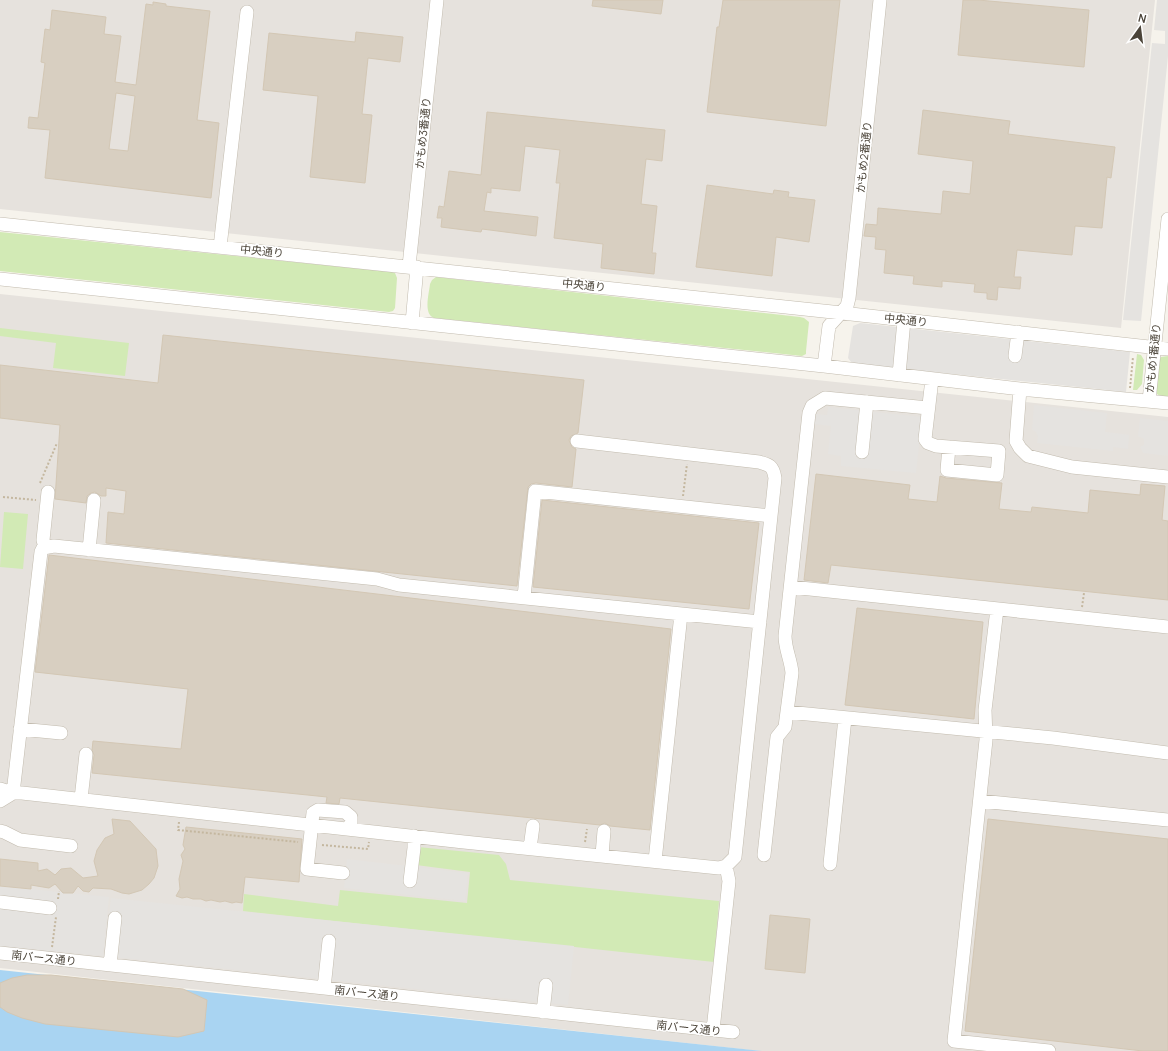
<svg xmlns="http://www.w3.org/2000/svg" width="1168" height="1051" viewBox="0 0 1168 1051" font-family="Manrope,'Noto Sans JP',sans-serif">
	<rect width="100%" height="100%" fill="#f6f3ec"/>
	<path fill="#e6e2dd" d="M0,0H1155L1121,328L0,209Z
		M0,294L1168,417V1051H760L0,968Z"/>
	<path fill="#d2eab5" d="M0,232L392,272L395,273L397,278L395,308L393,311L389,312L0,271Z
		M436,277L800,317L804,318L809,322L806,351V354L802,356L434,318C423,314 429,294 430,284L432,280Z
		M0,328L129,343L125,376L53,368L56,343L0,336Z
		M1137,354L1141,355L1144,360L1142,384L1137,390H1133Z
		M1168,356V397L1160,396L1157,394L1156,390L1159,361L1161,357Z
		M4,512L28,514L23,569L0,567Z
		M418,847L499,855L506,864L510,880L719,901L714,962L243,911L244,894L338,906L340,890L467,903L470,872L416,865Z"/>
	<path fill="#e5e3e0" d="M1157,0H1168V56L1141,321L1123,320L1152,43L1165,44V31L1154,30Z
		M860,323L1130,352L1126,392L856,364L851,362L848,358L853,326Z
		M1034,405L1107,413L1105,432L1129,435L1128,449L1113,447V451L1037,443L1038,436L1035,431L1032,430Z
		M828,407L922,417L916,473L841,466V456L828,454L831,426L814,424L816,414L827,415Z
		M1140,418L1168,421V456L1143,453L1140,447L1144,445V439L1138,436Z
		M347,859L468,873L465,901L344,888Z
		M0,886L109,897L103,956L0,946Z
		M111,898L574,946L568,1005L104,956Z"/>
	<path fill="#a9d4f2" d="M0,970L762,1051H0Z"/>
	<path fill="#d8cfc1" stroke="#d3c7b4" fill-rule="evenodd" d="M593,0H663L661,14L592,6Z
		M723,0H840L826,126L707,112L717,27H719Z
		M963,0H978L1089,10L1084,67L958,55Z
		M153,2L166,4V6L210,11L197,120L219,123L211,198L45,178L50,130L28,128L29,117L38,118L45,63L41,62L45,29L50,30L52,10L106,17L104,34L121,36L115,82L136,85L146,4L153,5ZM116,93L135,96L128,151L109,149Z
		M356,32L403,37L400,62L368,58L362,114L372,115L365,183L310,177L318,96L263,90L269,33L355,42Z
		M923,110L1010,121L1008,134L1115,147L1111,178L1107,177L1102,228L1075,226L1072,255L1017,250L1014,277H1021L1020,289L998,287L997,300L987,299V293L974,292L975,284L942,281V287L913,284L914,276L884,273L886,250L875,249L876,237L864,236L866,224L877,225L878,208L941,214L943,191L970,194L973,161L918,154Z
		M487,112L665,130L662,161L646,159L641,204L657,206L652,253H656L654,274L601,268L603,244L554,238L560,183H556L560,150L525,146L520,191L491,188V193L487,192L484,211L538,217L536,236L482,229L481,232L441,227L442,218H437L439,206L444,207L449,171L481,175Z
		M707,185L773,194L774,190L789,192L788,197L815,200L809,242L776,237L772,276L696,267Z
		M163,335L584,380L578,433L571,436L569,440L572,447L576,449L572,487L536,483L531,484L528,487L517,586L106,543L108,512L124,514L126,491L106,488V496H101L95,492L91,493L87,496L86,503L55,499L60,425L0,418V365L158,383Z
		M816,474L910,485L908,499L937,502L940,476L946,478L1002,483L999,509L1031,512L1032,507L1088,513L1090,490L1140,495L1141,484L1165,486L1162,520L1168,521V600L831,565L828,583L804,580Z
		M542,500L759,523L749,609L533,587Z
		M49,555L671,629L650,830L610,826L605,823L600,825L340,798L339,804L326,803L327,797L92,773L94,755L92,750L93,741L181,749L188,689L35,672Z
		M857,608L983,622L974,719L845,705Z
		M112,819L130,821L156,849L158,866L154,878L149,884L142,890L129,894L122,893L111,889L93,888L89,892L83,891L78,886L73,893H63L55,884L49,888L31,885V889L0,886V859L38,863V871L47,869L55,875L61,869L71,868L83,878L98,876L94,861L97,850L105,838L114,834Z
		M988,819L1168,839V1051H1143L965,1031Z
		M186,827L302,839L299,882L245,877L242,903L236,902L232,903L225,901L220,902L211,900L206,901L201,899H193L187,897L182,898L176,896L180,889L179,879L183,861L181,855L185,849L183,845Z
		M770,915L810,919L805,973L765,969Z
		M27,975H51L183,989L207,1000L204,1031L178,1037L45,1024L22,1018L7,1012L0,1007V983L12,978Z"/>
	<g fill="none" stroke-linecap="round" stroke-linejoin="round">
		<defs>
			<path id="minor" d="M0,224L842,313L1168,349
				M220,247L247,12
				M409,266L437,0
				M0,279L824,366L1020,389L1168,403
				M412,323L417,267
				M1015,356L1018,332
				M824,366L829,326L847,306L849,298L880,0
				M899,375L904,320
				M932,379L925,439L928,443L936,446L999,451L997,475L947,470L949,447
				M1020,389L1016,441L1020,448L1028,456L1072,467L1168,477
				M1149,401L1168,219
				M862,452L867,402
				M45,547L43,540L48,492
				M89,550L94,500
				M791,587L1168,627
				M524,597L535,491L771,516
				M997,609L985,710L986,740L954,1041L1049,1051
				M787,712L1053,738L1168,753
				M20,729L61,733
				M0,789L13,793L41,552L43,548L54,546L377,579L399,585L760,622
				M81,799L86,754
				M0,801L13,793H22L464,842L719,868L726,866L735,857L775,478C773,466 770,465 759,462L577,441
				M980,801L1168,820
				M0,831L4,832L20,840L71,846
				M530,848L533,826
				M602,855L604,831
				M764,855L777,737L785,727L792,673C791,660 785,649 785,636L809,413L812,406L825,398L928,408
				M655,861L681,614
				M830,864L845,718
				M343,873L307,869L313,813L318,810L345,812L351,817V829
				M410,881L414,848V836
				M0,902L50,908
				M0,953L733,1032
				M110,965L115,918
				M324,988L329,941
				M543,1012L546,985
				M713,1030L729,881L726,866"/>
		</defs>
		<use href="#minor" stroke="#c2bbae" stroke-width="14"/>
		<path stroke="#c4b79f" stroke-width="2" stroke-dasharray="2 2" stroke-linecap="butt" d="M1130,388L1133,357
			M40,483L57,443
			M683,496L687,464
			M3,497L36,500
			M1082,607L1084,593
			M179,822L178,830L298,842
			M585,842L587,829
			M322,845L368,849L369,842
			M58,899L59,891
			M52,947L56,917"/>
		<use href="#minor" stroke="#fff" stroke-width="13"/>
	</g>
	<g text-anchor="middle" stroke-width="3" stroke-linejoin="round" paint-order="stroke">
		<g font-size="11" fill="#4b4439" stroke="#fff">
			<text transform="translate(423 133) rotate(-84)" y="4">かもめ3番通り</text>
			<text transform="translate(864 157) rotate(-84)" y="4">かもめ2番通り</text>
			<text transform="translate(262 251) rotate(6)" y="4">中央通り</text>
			<text transform="translate(584 285) rotate(6)" y="4">中央通り</text>
			<text transform="translate(906 320) rotate(6)" y="4">中央通り</text>
			<text transform="translate(1153 358) rotate(-84)" y="4">かもめ1番通り</text>
			<text transform="translate(44 958) rotate(6)" y="4">南バース通り</text>
			<text transform="translate(367 993) rotate(6)" y="4">南バース通り</text>
			<text transform="translate(689 1028) rotate(6)" y="4">南バース通り</text>
		</g>
	</g>
	<g transform="translate(1140 28) rotate(14)" stroke="#ffffff" stroke-width="3" paint-order="stroke">
	<path d="M0-3L7 15L0 10L-7 15Z" fill="#4b4439"/>
	<text y="-6" font-size="11" font-weight="bold" text-anchor="middle" fill="#4b4439">N</text>
	</g>
</svg>
